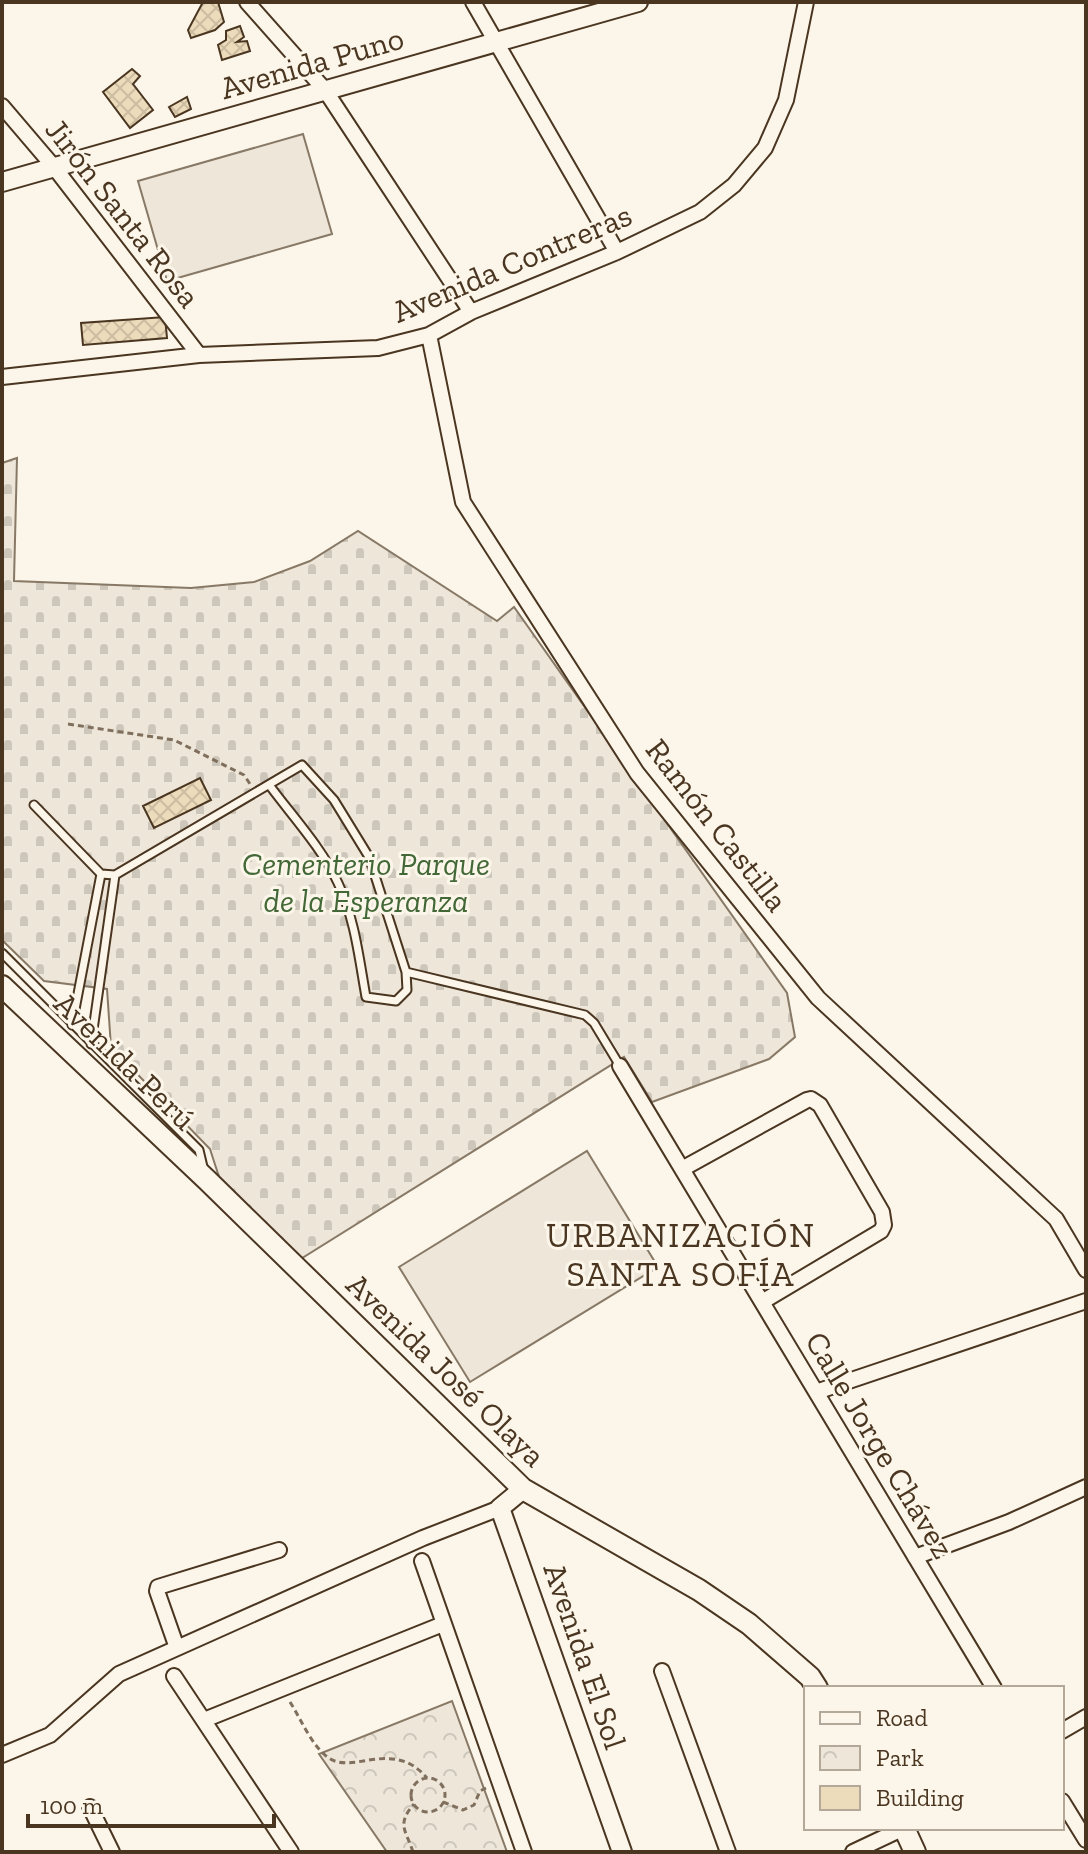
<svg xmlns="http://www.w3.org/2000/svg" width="1088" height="1854" viewBox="0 0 1088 1854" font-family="'Zilla Slab',serif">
	<defs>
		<pattern id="cemetery-stones" width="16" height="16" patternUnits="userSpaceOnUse" patternTransform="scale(2)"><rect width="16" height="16" fill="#ede6d9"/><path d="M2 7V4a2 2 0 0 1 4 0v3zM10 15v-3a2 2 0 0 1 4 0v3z" fill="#cdc6ba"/></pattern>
		<pattern id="park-crowns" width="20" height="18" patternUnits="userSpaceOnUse" patternTransform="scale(2)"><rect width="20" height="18" fill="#ede6d9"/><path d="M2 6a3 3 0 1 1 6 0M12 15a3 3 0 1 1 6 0" fill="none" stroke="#cdc6ba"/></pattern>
		<pattern id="building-cross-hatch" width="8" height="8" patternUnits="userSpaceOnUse" patternTransform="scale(2)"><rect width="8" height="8" fill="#ecdcbc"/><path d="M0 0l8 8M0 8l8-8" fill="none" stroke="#ccbda1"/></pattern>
	</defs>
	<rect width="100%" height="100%" fill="#fbf6e9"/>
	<path fill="url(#cemetery-stones)" stroke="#887966" stroke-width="2" d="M17,458L14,581L191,588L254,582L310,561L358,531L497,621L514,607L787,993L795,1037L769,1059L652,1102L624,1057L299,1260L220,1180L210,1149L111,1047L107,989L44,981L2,940V463Z"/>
	<path fill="url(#park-crowns)" stroke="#887966" stroke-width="2" d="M452,1701L507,1852H387L319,1754Z"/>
	<path fill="#ede6d9" stroke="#887966" stroke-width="2" d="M303,134L332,234L167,281L138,181Z
		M587,1151L658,1267L470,1382L399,1267Z"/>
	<path fill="url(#building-cross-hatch)" stroke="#4a3520" stroke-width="2" d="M203,2H218L224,22L215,30L191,38L188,30Z
		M240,26L244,37L237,42L247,41L250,51L222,60L218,45L226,40V31Z
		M132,69L140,76L133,84L153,110L130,128L103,92Z
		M187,97L191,109L175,117L169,107Z
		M165,317L167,338L83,345L81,323Z
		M200,778L211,800L154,828L143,806Z"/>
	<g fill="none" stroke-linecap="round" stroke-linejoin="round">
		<defs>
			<path id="service" d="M34,805L101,874L115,875L302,765L334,800L369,857L406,972L407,990L396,1001L366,997C359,958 355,919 338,883C322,848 293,817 270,786
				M2,953L199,1150L204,1171
				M406,972L585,1015L594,1023L620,1066
				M72,1025L101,874
				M91,1044L115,875"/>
			<path id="minor" d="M247,2L325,90L471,312
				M473,2L617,252
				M2,106L54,167L199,355
				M429,335L463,502L637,773L818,998L1056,1219L1086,1270
				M2,377L199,355L378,348L429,335L471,312L617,252L700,212L734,185L765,148L786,100L806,2
				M620,1066L994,1688
				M682,1169L807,1100L811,1099L820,1105L882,1212L884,1225L881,1231L762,1302
				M816,1392L1086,1301
				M915,1557L1009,1522L1086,1487
				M422,1561L524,1852
				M177,1648L157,1591L158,1587L279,1550
				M662,1671L728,1852
				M174,1676L291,1852
				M204,1720L443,1624
				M1062,1731L1086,1717
				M2,1755L50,1735L119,1674L423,1538L500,1508
				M1062,1801L1086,1840
				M90,1807L112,1852
				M853,1852L904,1828"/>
			<path id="tertiary" d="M2,182L638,2
				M523,1489L500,1508L622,1852"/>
			<path id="secondary" d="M2,986L207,1180L523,1489L699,1590L749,1624L810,1677L817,1688
				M904,1828L915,1852"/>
		</defs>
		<use href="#service" stroke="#4a3520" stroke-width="11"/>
		<use href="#minor" stroke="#4a3520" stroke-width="18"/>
		<use href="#tertiary" stroke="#4a3520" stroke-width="22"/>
		<use href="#secondary" stroke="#4a3520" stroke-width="24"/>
		<path stroke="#7f6f5c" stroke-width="3" stroke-dasharray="6 4" stroke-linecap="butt" d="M68,724L174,740L244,775L250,784
			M290,1702C301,1719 312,1747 329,1758C353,1775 393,1738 427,1778
			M411 1795a17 17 0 1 1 34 0a17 17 0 1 1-34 0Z
			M443,1802L463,1810L474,1805L480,1791L486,1788
			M413,1852C406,1830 396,1825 414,1804"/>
		<use href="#service" stroke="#fbf6e9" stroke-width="7"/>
		<use href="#minor" stroke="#fbf6e9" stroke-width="14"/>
		<use href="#tertiary" stroke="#fbf6e9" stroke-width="18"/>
		<use href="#secondary" stroke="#fbf6e9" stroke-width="20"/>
	</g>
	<g text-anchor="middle" stroke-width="6" stroke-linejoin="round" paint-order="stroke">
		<g font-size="32" fill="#4a3520" stroke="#fbf6e9">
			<text transform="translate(312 63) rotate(-16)" y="11">Avenida Puno</text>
			<text transform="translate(123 213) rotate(52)" y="11">Jirón Santa Rosa</text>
			<text transform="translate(512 263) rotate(-23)" y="11">Avenida Contreras</text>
			<text transform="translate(717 825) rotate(52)" y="11">Ramón Castilla</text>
			<text transform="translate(125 1061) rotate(44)" y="11">Avenida Perú</text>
			<text transform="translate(446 1370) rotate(44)" y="11">Avenida José Olaya</text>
			<text transform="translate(880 1445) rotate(59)" y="11">Calle Jorge Chávez</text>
			<text transform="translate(585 1656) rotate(71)" y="11">Avenida El Sol</text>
		</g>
		<g font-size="32" font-style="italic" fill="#436837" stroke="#fbf6e9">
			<text x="366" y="875">Cementerio Parque<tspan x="366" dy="37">de la Esperanza</tspan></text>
		</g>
		<g font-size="34" letter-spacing="2" fill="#4a3520" stroke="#fbf6e9">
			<text x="681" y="1247">URBANIZACIÓN<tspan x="681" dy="39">SANTA SOFÍA</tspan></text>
		</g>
	</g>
	<rect width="1088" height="1854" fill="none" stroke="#4a3520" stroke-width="8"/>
	<rect x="804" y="1686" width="260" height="144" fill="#fbf6e9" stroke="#b4a999" stroke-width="2"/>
	<rect x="820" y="1712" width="40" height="12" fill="#fbf6e9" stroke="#b4a999" stroke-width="2"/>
	<text x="876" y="1726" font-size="24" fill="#4a3520">Road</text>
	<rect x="820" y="1746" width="40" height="24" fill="url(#park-crowns)" stroke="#b4a999" stroke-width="2"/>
	<text x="876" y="1766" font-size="24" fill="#4a3520">Park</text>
	<rect x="820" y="1786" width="40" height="24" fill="#ecdcbc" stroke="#b4a999" stroke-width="2"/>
	<text x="876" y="1806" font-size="24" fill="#4a3520">Building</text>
	<path d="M28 1814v12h246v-12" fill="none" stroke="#4a3520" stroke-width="4"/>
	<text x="40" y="1814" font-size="24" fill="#4a3520" stroke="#fbf6e9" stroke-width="6" paint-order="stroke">100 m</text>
</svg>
